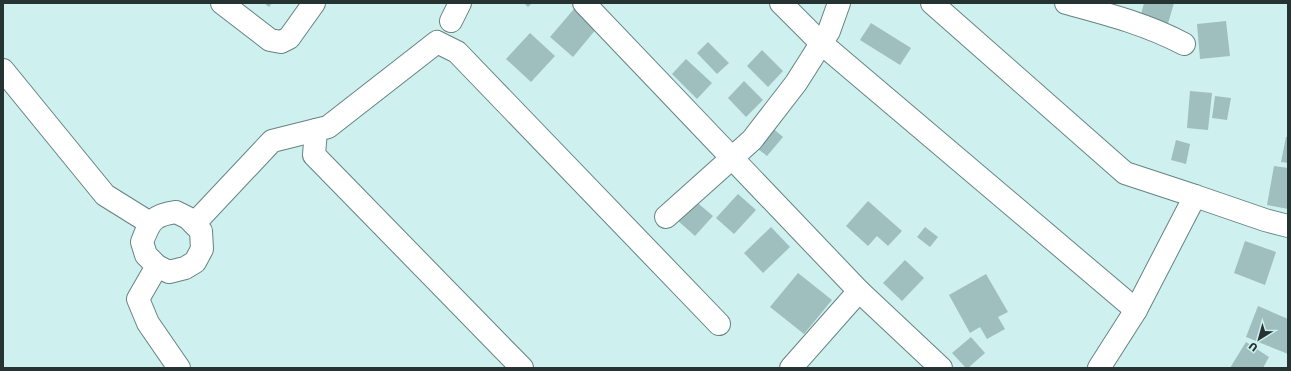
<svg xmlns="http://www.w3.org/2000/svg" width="1291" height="371" font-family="'Work Sans',sans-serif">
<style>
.building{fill:#9ebfbd}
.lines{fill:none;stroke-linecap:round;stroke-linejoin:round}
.minor-casing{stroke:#658482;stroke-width:24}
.minor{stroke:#fff;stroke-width:22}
</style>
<rect width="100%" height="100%" fill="#cef0ef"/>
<g class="building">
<polygon points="264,3 272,3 269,7"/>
<polygon points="524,3 532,3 528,7"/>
<polygon points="1144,3 1174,3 1167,27 1140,18"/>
<polygon points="574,9 597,28 573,57 550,37"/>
<polygon points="1226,21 1230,56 1200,59 1197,24"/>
<polygon points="871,23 911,48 900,65 860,40"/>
<polygon points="530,33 555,56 531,82 506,59"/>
<polygon points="708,42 729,63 717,74 697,53"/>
<polygon points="762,50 783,71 768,87 747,66"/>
<polygon points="686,59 712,83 697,99 672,74"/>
<polygon points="744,81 763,100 746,117 728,98"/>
<polygon points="1190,91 1212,93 1208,130 1187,128"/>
<polygon points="1215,96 1231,98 1227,120 1212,118"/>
<polygon points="769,125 783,137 767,156 753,145"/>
<polygon points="1286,137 1288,137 1288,163 1281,162"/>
<polygon points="1176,140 1190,144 1186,164 1171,160"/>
<polygon points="1274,166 1288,168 1288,209 1267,205"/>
<polygon points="738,194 756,210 734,234 716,218"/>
<polygon points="693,199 713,216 695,236 676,219"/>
<polygon points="868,201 902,231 888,246 877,236 868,246 846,226"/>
<polygon points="771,227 790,247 763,273 744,253"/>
<polygon points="925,227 938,237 930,247 917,237"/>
<polygon points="1245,241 1276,252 1265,285 1234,273"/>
<polygon points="905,260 924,278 902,301 883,283"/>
<polygon points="798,273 832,300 804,334 770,307"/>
<polygon points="986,274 1008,312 998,317 1005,329 987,339 980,327 970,333 949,295"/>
<polygon points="1258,306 1288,319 1288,354 1246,337"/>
<polygon points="971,337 985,353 968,368 966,368 952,353"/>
<polygon points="1246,342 1269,357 1263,368 1230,368"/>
</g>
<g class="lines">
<defs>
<g id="minor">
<polyline points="222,3 270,40 281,42 289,38 314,3"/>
<polyline points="584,3 859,291 941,368"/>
<polyline points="781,3 821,43 1136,310"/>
<polyline points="932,3 1125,173 1195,196"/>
<path d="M 1066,3 C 1107,14 1146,24 1184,44"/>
<polyline points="451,21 460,3"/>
<polyline points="3,70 105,195 150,223"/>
<polyline points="316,130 314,155 522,368"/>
<path d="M 176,212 L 188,218 L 201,231 L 202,249 L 195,262 L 185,268 L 169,272 L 157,266 L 146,255 L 142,242 C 150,221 153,215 176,212 Z"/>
<polyline points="666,217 752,140 796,83 829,31 839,3"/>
<polyline points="194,224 272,141 328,127 437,42 457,52 719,324"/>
<polyline points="157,266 138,299 148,323 179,368"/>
<polyline points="791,368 859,291"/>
<polyline points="1099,368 1136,310 1195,196 1265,220 1288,226"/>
</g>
</defs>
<use href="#minor" class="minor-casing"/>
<use href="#minor" class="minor"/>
</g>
<rect width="1291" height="371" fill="none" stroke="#263333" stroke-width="8"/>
<g transform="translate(1259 339) rotate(217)" stroke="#cef0ef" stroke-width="3" paint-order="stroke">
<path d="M0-3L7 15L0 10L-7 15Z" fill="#263333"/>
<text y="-6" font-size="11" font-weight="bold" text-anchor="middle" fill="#263333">U</text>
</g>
</svg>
